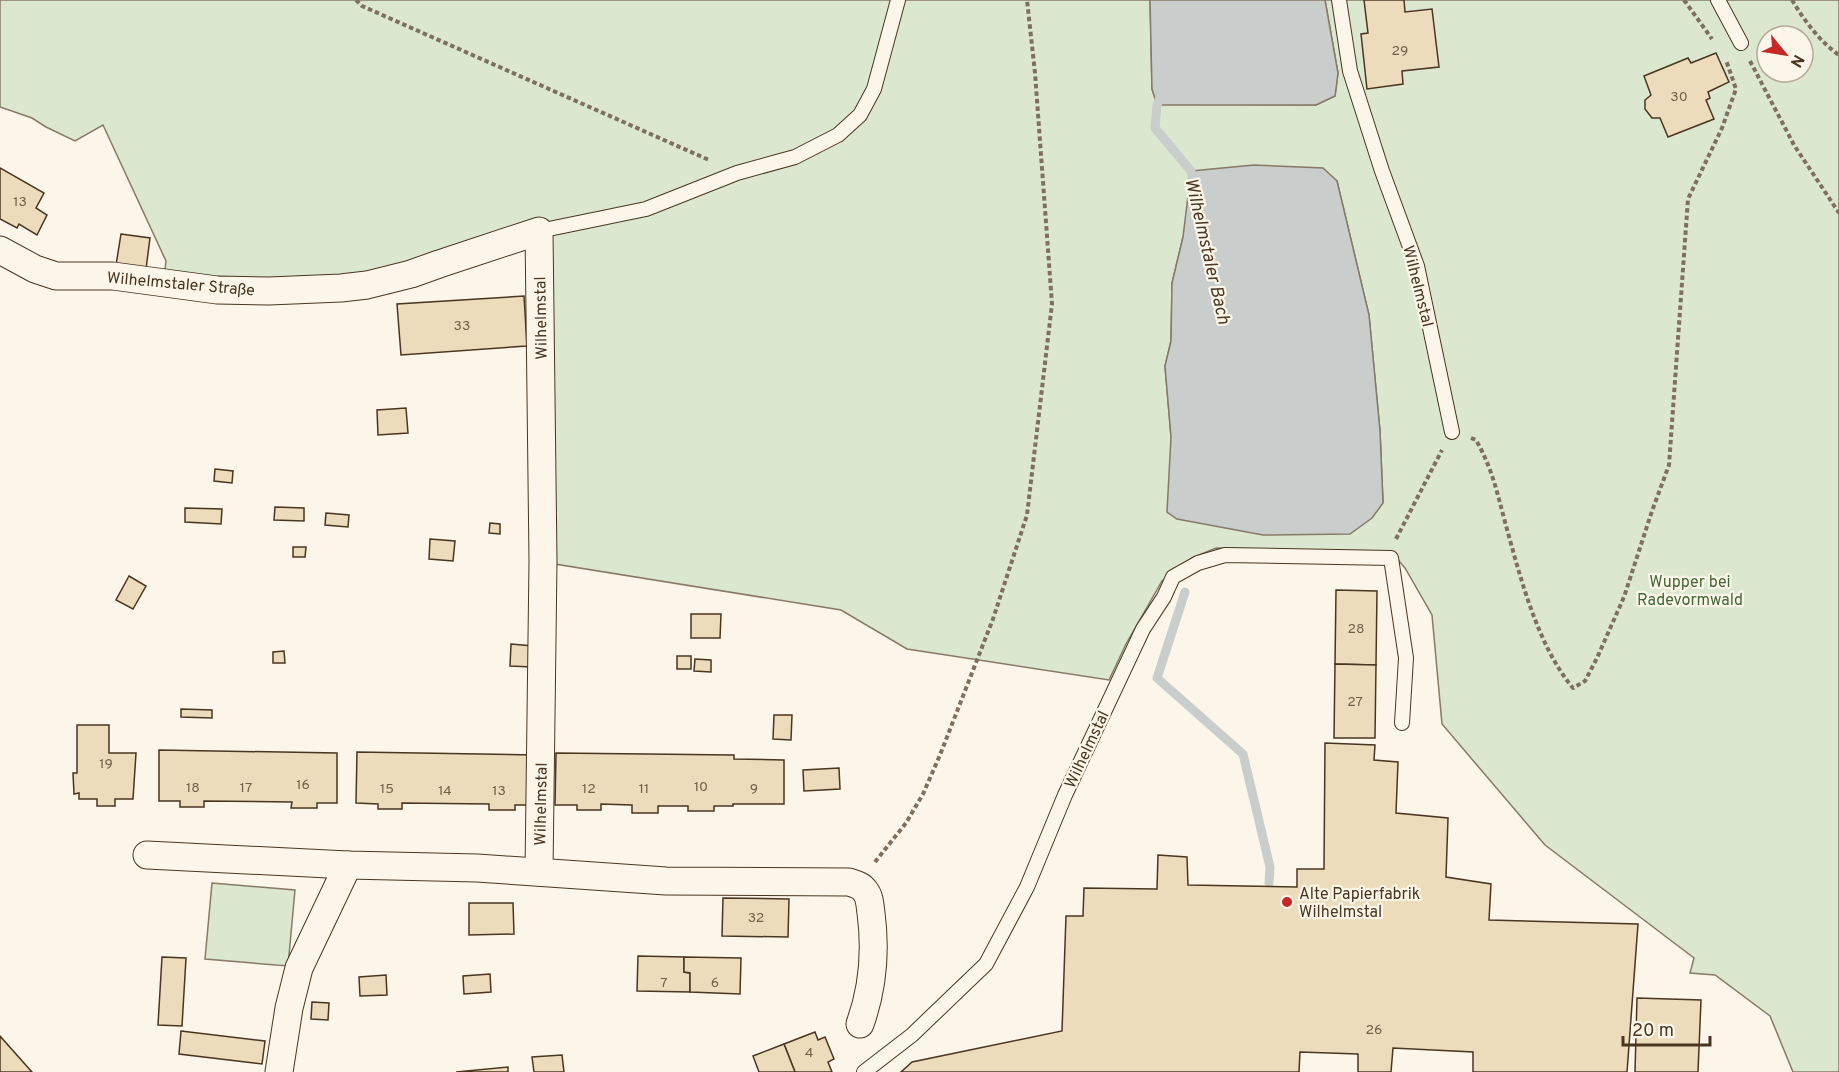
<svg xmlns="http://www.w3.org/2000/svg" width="1839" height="1072" font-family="Overpass,sans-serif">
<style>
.green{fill:#dce7d0;stroke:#887966;stroke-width:1.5;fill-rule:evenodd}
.water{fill:#c9cecd;stroke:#887966;stroke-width:1.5}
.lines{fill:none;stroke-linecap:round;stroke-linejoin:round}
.stream{stroke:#c9cecd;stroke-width:9}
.building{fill:#ecdcbc;stroke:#4a3520;stroke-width:1.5}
.lane-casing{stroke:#4a3520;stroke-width:16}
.street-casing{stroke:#4a3520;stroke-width:29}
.path{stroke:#7f6f5c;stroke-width:4;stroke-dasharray:4.5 3;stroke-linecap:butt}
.lane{stroke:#fbf6e9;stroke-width:14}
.street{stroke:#fbf6e9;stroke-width:27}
.poi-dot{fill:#c62828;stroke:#fbf6e9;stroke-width:2}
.labels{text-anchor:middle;stroke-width:4.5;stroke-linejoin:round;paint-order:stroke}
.number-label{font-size:14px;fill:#725f47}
.street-label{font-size:16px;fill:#4a3520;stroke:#fbf6e9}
.park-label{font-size:16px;fill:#436837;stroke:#fbf6e9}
.poi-label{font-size:16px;fill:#4a3520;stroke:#fbf6e9;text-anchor:start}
.water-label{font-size:18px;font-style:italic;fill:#4a3520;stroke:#fbf6e9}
</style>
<rect width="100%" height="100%" fill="#fbf6e9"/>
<g class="green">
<path d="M 0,0 L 1150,0 L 1152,89 L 1157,104 L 1316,105 L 1335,96 L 1338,73 L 1325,0 L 1839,0 L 1839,1072 L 1793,1072 L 1770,1016 L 1715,975 L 1690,973 L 1694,958 L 1545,845 L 1442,724 L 1432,615 L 1405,568 L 1393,554 L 1216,548 L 1192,558 L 1162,581 L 1126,644 L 1109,680 L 907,649 L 841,610 L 555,564 L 549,242 L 371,279 L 164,278 L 166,261 L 103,125 L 75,141 L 46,127 L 32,118 L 0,107 ZM 1767,36 L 1803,36 L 1803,72 L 1767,72 ZM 1337,181 L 1369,315 L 1380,431 L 1383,502 L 1171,437 L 1165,366 L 1171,341 L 1172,283 L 1183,237 Z"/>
<polygon points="212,883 295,890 288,966 205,959"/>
</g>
<g class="water">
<polygon points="1150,0 1325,0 1338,73 1335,96 1316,105 1157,105 1152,89"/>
<polygon points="1254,165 1323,168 1337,181 1369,315 1380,431 1383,503 1372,518 1350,534 1263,535 1177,519 1167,512 1171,437 1165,366 1171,341 1172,283 1183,237 1191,171"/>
</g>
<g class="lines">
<g class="stream">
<polyline points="1162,93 1157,105 1155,128 1191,171 1193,182"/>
<polyline points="1185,592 1157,678 1243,754 1270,867 1269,883"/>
</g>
</g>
<g class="building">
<polygon points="1364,0 1404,0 1405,12 1432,9 1439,67 1402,71 1403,84 1367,89 1361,34 1368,33"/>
<polygon points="1716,53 1729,82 1708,92 1710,98 1706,100 1714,119 1668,137 1660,118 1652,118 1645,109 1645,100 1651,95 1644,76 1688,58 1691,63"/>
<polygon points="0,168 44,193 36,208 47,215 37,235 19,224 17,228 0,219"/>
<polygon points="121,234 150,238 146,269 116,265"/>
<polygon points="524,296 527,346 401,355 397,304"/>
<polygon points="406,408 408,433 378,435 377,410"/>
<polygon points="215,469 233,471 232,483 214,481"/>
<polygon points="275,507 304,508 304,521 274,520"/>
<polygon points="185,508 222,509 221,524 185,522"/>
<polygon points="326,513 349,515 348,527 325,525"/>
<polygon points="490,523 500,524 500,534 489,533"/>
<polygon points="430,539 455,541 453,561 429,559"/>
<polygon points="293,547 306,547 305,557 293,557"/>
<polygon points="129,576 146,586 133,609 116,600"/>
<polygon points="1336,590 1377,591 1376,665 1335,664"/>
<polygon points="691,614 721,614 720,638 691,638"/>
<polygon points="511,644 533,646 532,667 510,666"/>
<polygon points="284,651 285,663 273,663 273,652"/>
<rect x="677" y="656" width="14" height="13"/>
<polygon points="695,659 711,660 711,672 694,671"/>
<polygon points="1335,664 1376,665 1375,738 1334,738"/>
<polygon points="181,709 212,710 212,718 181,717"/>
<polygon points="774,715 792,715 791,740 773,739"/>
<polygon points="77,725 109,725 109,753 136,753 133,799 115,799 115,806 97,806 97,799 79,799 79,793 74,794 73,773 77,773"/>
<polygon points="1325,743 1375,745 1374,760 1398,762 1396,813 1448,818 1446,877 1491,884 1489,920 1638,924 1627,1072 1473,1072 1473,1052 1393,1048 1391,1072 1358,1072 1358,1054 1300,1052 1299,1072 901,1072 912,1062 1062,1031 1066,916 1083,916 1084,888 1157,889 1158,855 1187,857 1188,885 1297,887 1297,869 1324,869"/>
<polygon points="159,750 337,753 337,803 317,803 317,808 291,808 292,802 204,801 204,807 180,807 180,801 159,801"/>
<polygon points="357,752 535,755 534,805 515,805 515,810 489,810 489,804 402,803 402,809 378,809 378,804 356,803"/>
<polygon points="556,753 734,755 734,759 784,760 784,804 733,804 733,806 714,806 714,811 688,811 688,806 658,806 658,813 632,813 632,805 601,804 601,810 577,810 577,805 555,805"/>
<polygon points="839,768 840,789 804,791 803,770"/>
<polygon points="723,898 789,899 788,937 722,936"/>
<polygon points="469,903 513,903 514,934 469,935"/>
<polygon points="638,956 684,957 684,972 690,973 690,992 637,991"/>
<polygon points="162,957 186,958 182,1026 158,1025"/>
<polygon points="684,957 741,958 740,994 690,992 690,973 684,972"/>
<polygon points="490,974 491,992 464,994 463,976"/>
<polygon points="386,975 387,995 360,996 359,977"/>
<polygon points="1637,998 1701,1000 1698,1072 1635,1072"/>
<polygon points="312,1002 329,1003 328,1020 311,1019"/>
<polygon points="181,1031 265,1041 262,1064 179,1054"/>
<polygon points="815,1032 818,1040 825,1037 834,1059 828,1062 832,1072 795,1072 784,1044"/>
<polygon points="0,1036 32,1072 0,1072"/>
<polygon points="784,1044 795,1072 759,1072 753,1056"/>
<polygon points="562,1055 564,1072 534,1072 532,1057"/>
<polygon points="508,1067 508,1072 456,1072"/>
</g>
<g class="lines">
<defs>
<g id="lane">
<polyline points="1339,0 1350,71 1382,171 1417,266 1452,432"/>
<polyline points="1718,0 1741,43"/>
<polyline points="539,231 646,209 737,173 795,157 838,135 860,115 874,89 898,0"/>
<polyline points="864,1072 912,1035 986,964 1027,887 1065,795 1143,629 1164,597 1173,577 1198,563 1225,555 1391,558 1406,658 1402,723"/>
</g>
<g id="street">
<polyline points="0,250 35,269 56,276 113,276 217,290 269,291 341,288 367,285 411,274 439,264 539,231 543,561 539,872"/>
<path d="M 147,855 L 348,865 L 477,868 L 666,881 L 849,882 C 855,884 861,885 865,891 C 870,897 870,906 871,913 C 876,951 873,988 860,1024"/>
<polyline points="279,1072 289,1008 299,968 348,865"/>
</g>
</defs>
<use href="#lane" class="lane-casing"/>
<use href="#street" class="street-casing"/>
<g class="path">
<polyline points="356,0 362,6 709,160"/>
<polyline points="1684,0 1712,39"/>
<path d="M 1792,0 C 1804,20 1820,42 1839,55"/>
<polyline points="1750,61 1794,145 1839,213"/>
<path d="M 1471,438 L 1476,440 C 1492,468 1497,492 1505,522 C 1520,576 1537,645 1573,688 L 1585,681 L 1597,658 L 1624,597 L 1652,511 L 1669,465 L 1688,199 L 1722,128 L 1736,89 L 1726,60"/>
<polyline points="1396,539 1442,450"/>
<polyline points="875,862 906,823 923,794 940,755 993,619 1027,515 1052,304 1035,73 1027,0"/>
</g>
<use href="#lane" class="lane"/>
<use href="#street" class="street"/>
</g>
<circle class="poi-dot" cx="1287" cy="902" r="6"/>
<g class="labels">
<g class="number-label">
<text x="1400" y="55">29</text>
<text x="1679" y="101">30</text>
<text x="20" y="206">13</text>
<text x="462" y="330">33</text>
<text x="1356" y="633">28</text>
<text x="1355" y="706">27</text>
<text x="106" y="768">19</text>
<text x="303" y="789">16</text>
<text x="701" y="791">10</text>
<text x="193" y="792">18</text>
<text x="246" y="792">17</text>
<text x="387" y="793">15</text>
<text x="589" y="793">12</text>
<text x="644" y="793">11</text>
<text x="754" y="793">9</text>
<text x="445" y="795">14</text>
<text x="499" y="795">13</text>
<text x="756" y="922">32</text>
<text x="664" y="987">7</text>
<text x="715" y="987">6</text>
<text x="1374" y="1034">26</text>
<text x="809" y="1057">4</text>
</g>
<g class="street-label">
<text transform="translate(181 283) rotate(5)" y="6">Wilhelmstaler Straße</text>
<text transform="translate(1419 286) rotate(76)" y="6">Wilhelmstal</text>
<text transform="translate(540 318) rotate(-91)" y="6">Wilhelmstal</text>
<text transform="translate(1086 749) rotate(-65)" y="6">Wilhelmstal</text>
<text transform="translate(540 804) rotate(-89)" y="6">Wilhelmstal</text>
</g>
<g class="park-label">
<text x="1690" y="587">Wupper bei<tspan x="1690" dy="18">Radevormwald</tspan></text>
</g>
<g class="poi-label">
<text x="1299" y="899">Alte Papierfabrik<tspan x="1299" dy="18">Wilhelmstal</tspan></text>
</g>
<g class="water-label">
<text transform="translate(1208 251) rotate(77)" y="6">Wilhelmstaler Bach</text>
</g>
</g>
<g transform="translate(1785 54) rotate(120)"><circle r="28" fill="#fbf6e9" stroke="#b4a999" stroke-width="1.5"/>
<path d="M0-4.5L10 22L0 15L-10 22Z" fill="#c62828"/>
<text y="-9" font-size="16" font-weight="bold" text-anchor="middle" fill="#4a3520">N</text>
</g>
<path d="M1623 1036v9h87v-9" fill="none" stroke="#4a3520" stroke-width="3"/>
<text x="1632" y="1036" font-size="18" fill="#4a3520" stroke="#fbf6e9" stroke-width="4.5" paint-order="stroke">20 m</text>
</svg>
